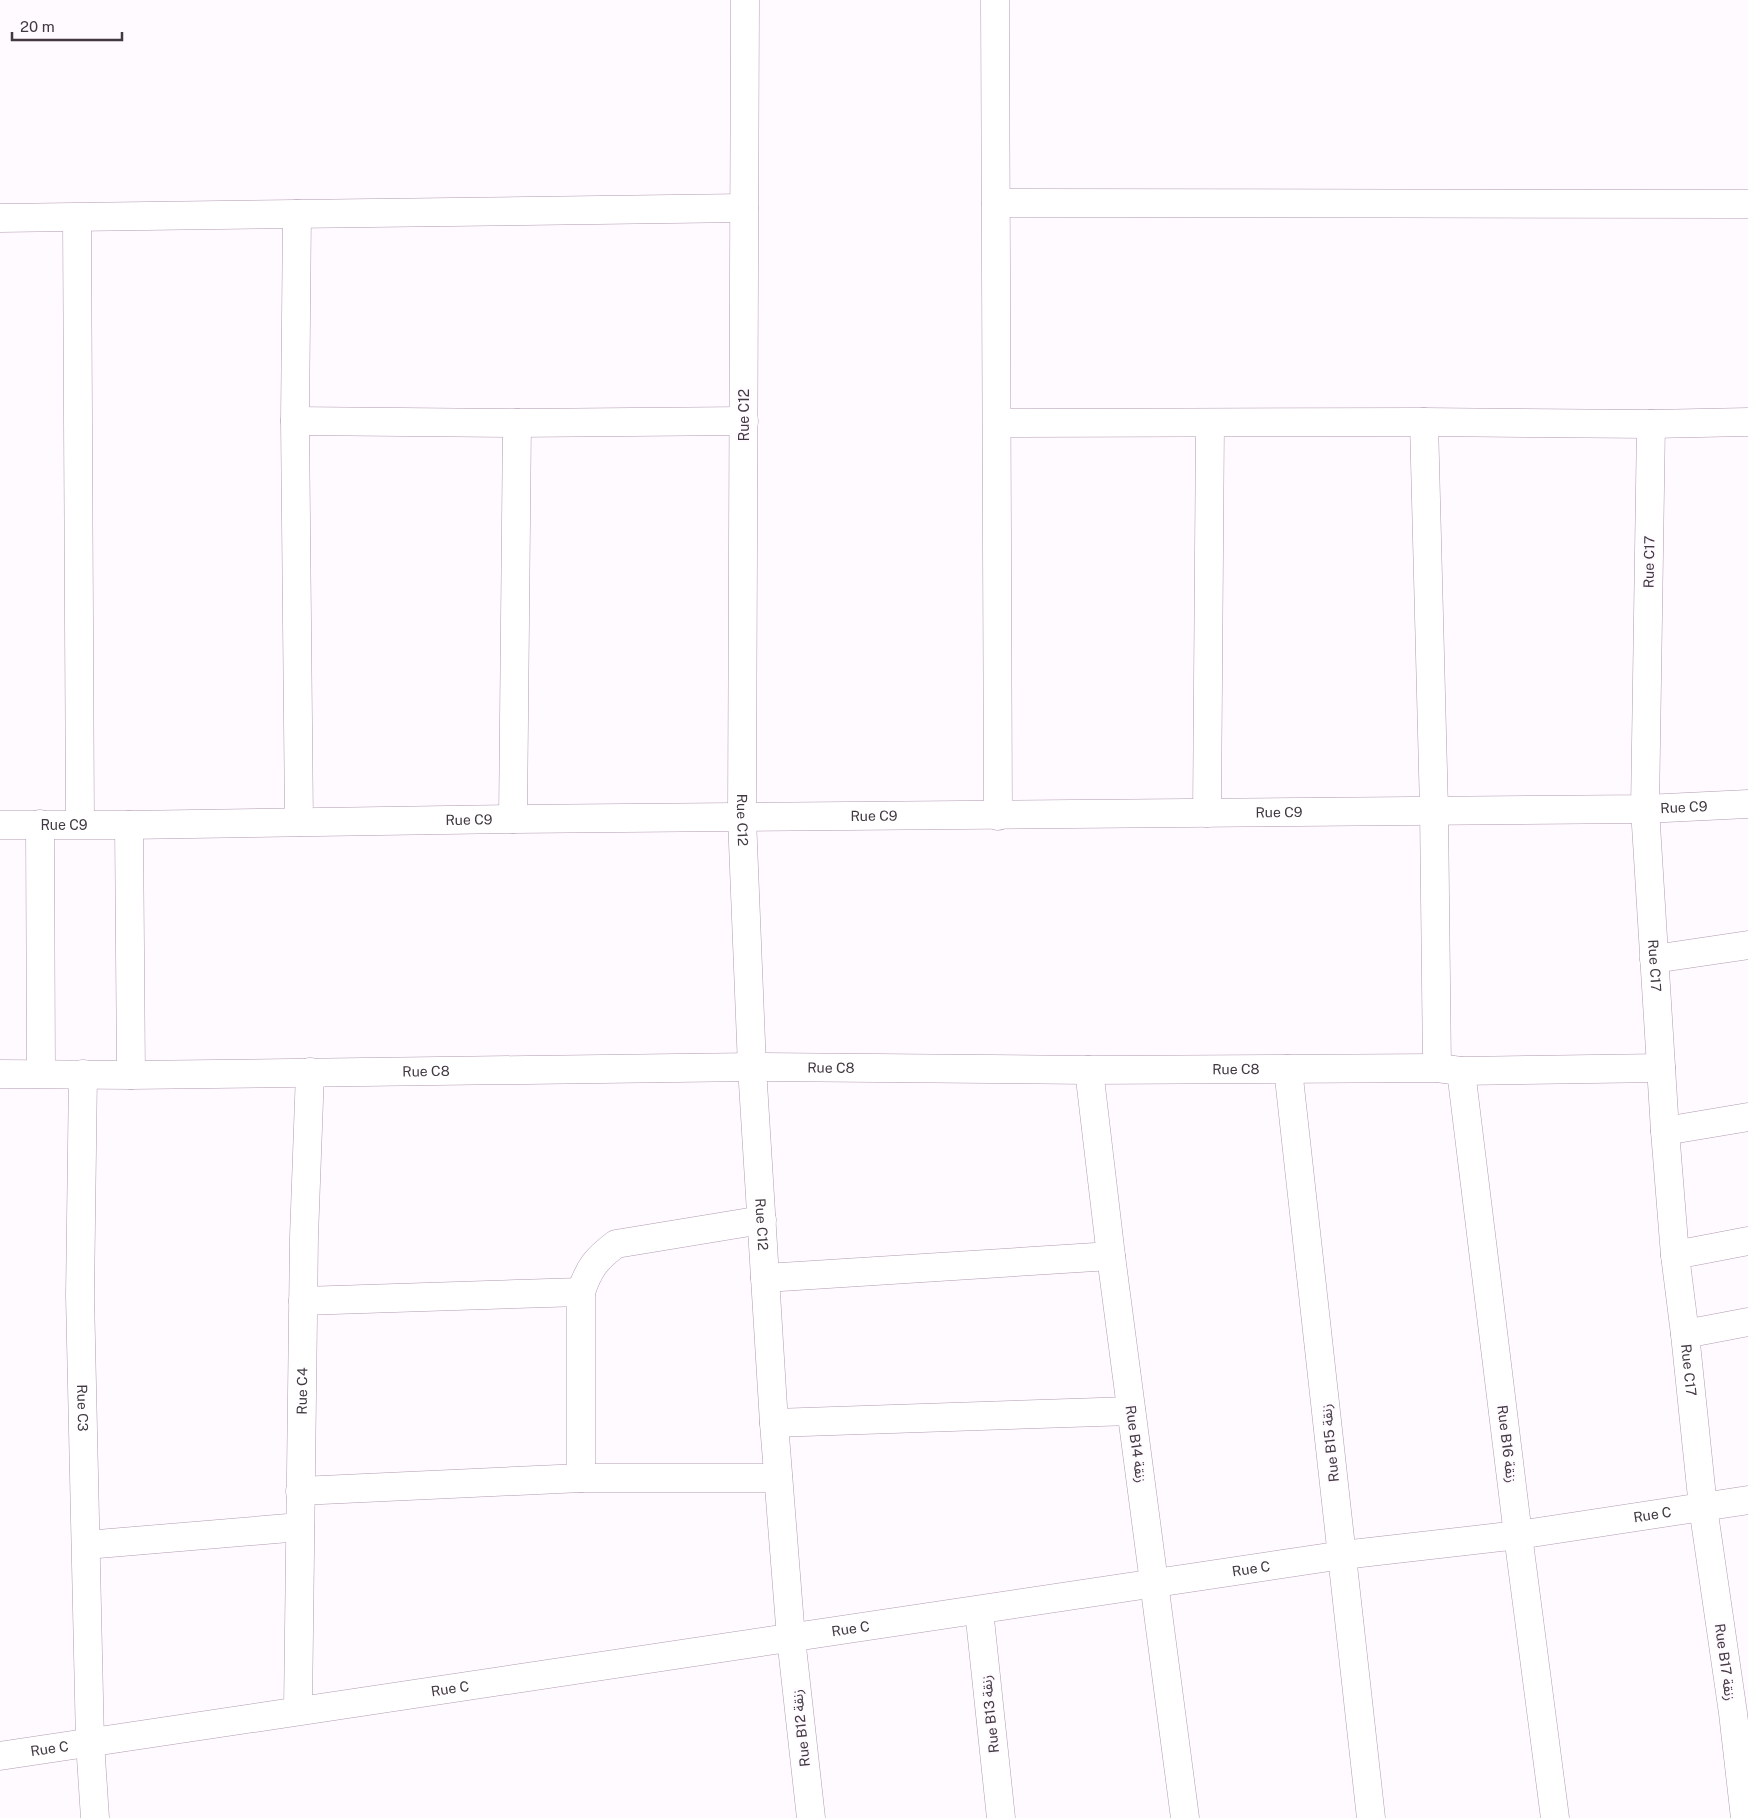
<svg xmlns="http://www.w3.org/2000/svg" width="1748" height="1818" font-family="'Public Sans','Noto Sans Arabic',sans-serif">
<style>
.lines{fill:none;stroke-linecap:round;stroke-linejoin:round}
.street-casing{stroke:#b19bb1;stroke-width:29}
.street{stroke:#fff;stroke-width:28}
.labels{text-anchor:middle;stroke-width:4;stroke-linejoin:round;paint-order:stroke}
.street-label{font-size:14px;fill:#413841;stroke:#fffaff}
</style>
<rect width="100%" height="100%" fill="#fffaff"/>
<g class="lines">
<defs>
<g id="street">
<path id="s1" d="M 745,0 L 742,818 L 752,1067 L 774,1423 L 791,1638 L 811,1818"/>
<polyline points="995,0 998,816"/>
<polyline points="996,203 1748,204"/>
<polyline points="297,214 295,421 299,822"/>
<polyline points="0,218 744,208"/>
<polyline points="77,218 80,824"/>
<polyline points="295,421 517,423 744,421"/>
<polyline points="1424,422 1434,810 1437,1068"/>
<polyline points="997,423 1424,422 1651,424 1748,422"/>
<path id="s2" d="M 1651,424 L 1645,809 L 1665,1131 L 1675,1255 L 1685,1334 L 1703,1507 L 1733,1713 L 1745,1818"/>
<polyline points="1207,813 1210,424"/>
<polyline points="513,819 517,423"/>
<polyline points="40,824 41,1073"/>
<path id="s3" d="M 0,825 L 129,825 L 513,819 L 1645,809 L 1748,804"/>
<polyline points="129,825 131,1075"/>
<polyline points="1654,959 1748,945"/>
<polyline points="1288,1069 1371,1818"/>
<polyline points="1089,1070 1111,1256 1185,1818"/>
<polyline points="1461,1071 1518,1535 1555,1818"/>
<path id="s4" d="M 0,1074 L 131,1075 L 752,1067 L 1089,1070 L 1437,1068 L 1461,1071 L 1661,1068"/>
<path id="s5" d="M 83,1074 L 80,1296 L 90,1742 L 95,1818"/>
<polyline points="1665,1131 1748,1117"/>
<polyline points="1675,1255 1748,1241"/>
<polyline points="765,1278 1111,1256"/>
<polyline points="303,1301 581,1292"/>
<polyline points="1685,1334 1748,1322"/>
<polyline points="774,1423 1131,1411"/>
<path d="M 581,1478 L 581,1292 C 589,1268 596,1259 616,1244 L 762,1220"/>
<polyline points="300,1491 581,1478 778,1478"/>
<polyline points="86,1545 300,1527"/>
<polyline points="979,1610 1001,1818"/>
<path id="s6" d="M 298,1710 L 304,1237 L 310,1072"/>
<path id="s7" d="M 0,1756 L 1343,1555 L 1518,1535 L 1748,1500"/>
</g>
</defs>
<use href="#street" class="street-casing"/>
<use href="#street" class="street"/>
</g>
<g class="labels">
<g class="street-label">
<text transform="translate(744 415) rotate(-90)" y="5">Rue C12</text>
<text transform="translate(1649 562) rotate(-89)" y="5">Rue C17</text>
<text dy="5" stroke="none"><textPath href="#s3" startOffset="1684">Rue C9</textPath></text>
<text dy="5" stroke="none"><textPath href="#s3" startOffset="1279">Rue C9</textPath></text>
<text dy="5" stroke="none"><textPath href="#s3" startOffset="874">Rue C9</textPath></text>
<text dy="5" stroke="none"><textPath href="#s3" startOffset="469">Rue C9</textPath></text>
<text dy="5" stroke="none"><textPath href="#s1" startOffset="820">Rue C12</textPath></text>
<text dy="5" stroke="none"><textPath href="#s3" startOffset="64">Rue C9</textPath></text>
<text dy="5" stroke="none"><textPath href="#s2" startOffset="542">Rue C17</textPath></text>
<text dy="5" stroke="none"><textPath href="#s4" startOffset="831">Rue C8</textPath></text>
<text dy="5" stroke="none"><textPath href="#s4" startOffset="1236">Rue C8</textPath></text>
<text dy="5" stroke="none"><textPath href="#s4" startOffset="426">Rue C8</textPath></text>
<text dy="5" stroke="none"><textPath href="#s1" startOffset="1225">Rue C12</textPath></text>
<text dy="5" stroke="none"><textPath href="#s2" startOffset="948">Rue C17</textPath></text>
<text dy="5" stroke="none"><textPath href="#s6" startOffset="319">Rue C4</textPath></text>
<text dy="5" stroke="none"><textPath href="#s5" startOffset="334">Rue C3</textPath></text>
<text transform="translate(1330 1443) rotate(-96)" y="5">Rue B15 زنقة</text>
<text transform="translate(1136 1444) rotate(82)" y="5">Rue B14 زنقة</text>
<text transform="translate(1507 1444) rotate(83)" y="5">Rue B16 زنقة</text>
<text dy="5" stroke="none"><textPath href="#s7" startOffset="1670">Rue C</textPath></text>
<text dy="5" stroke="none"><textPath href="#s7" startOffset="1265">Rue C</textPath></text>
<text dy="5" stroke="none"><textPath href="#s7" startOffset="860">Rue C</textPath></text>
<text transform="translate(1725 1662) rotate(82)" y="5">Rue B17 زنقة</text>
<text dy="5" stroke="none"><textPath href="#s7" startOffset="455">Rue C</textPath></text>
<text transform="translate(990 1714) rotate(-96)" y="5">Rue B13 زنقة</text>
<text transform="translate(801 1728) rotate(-96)" y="5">Rue B12 زنقة</text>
<text dy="5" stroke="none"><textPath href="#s7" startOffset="50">Rue C</textPath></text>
</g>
</g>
<path d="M12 32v8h110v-8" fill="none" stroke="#413841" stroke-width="2.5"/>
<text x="20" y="32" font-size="15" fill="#413841" stroke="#fffaff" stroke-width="4" paint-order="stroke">20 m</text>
</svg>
